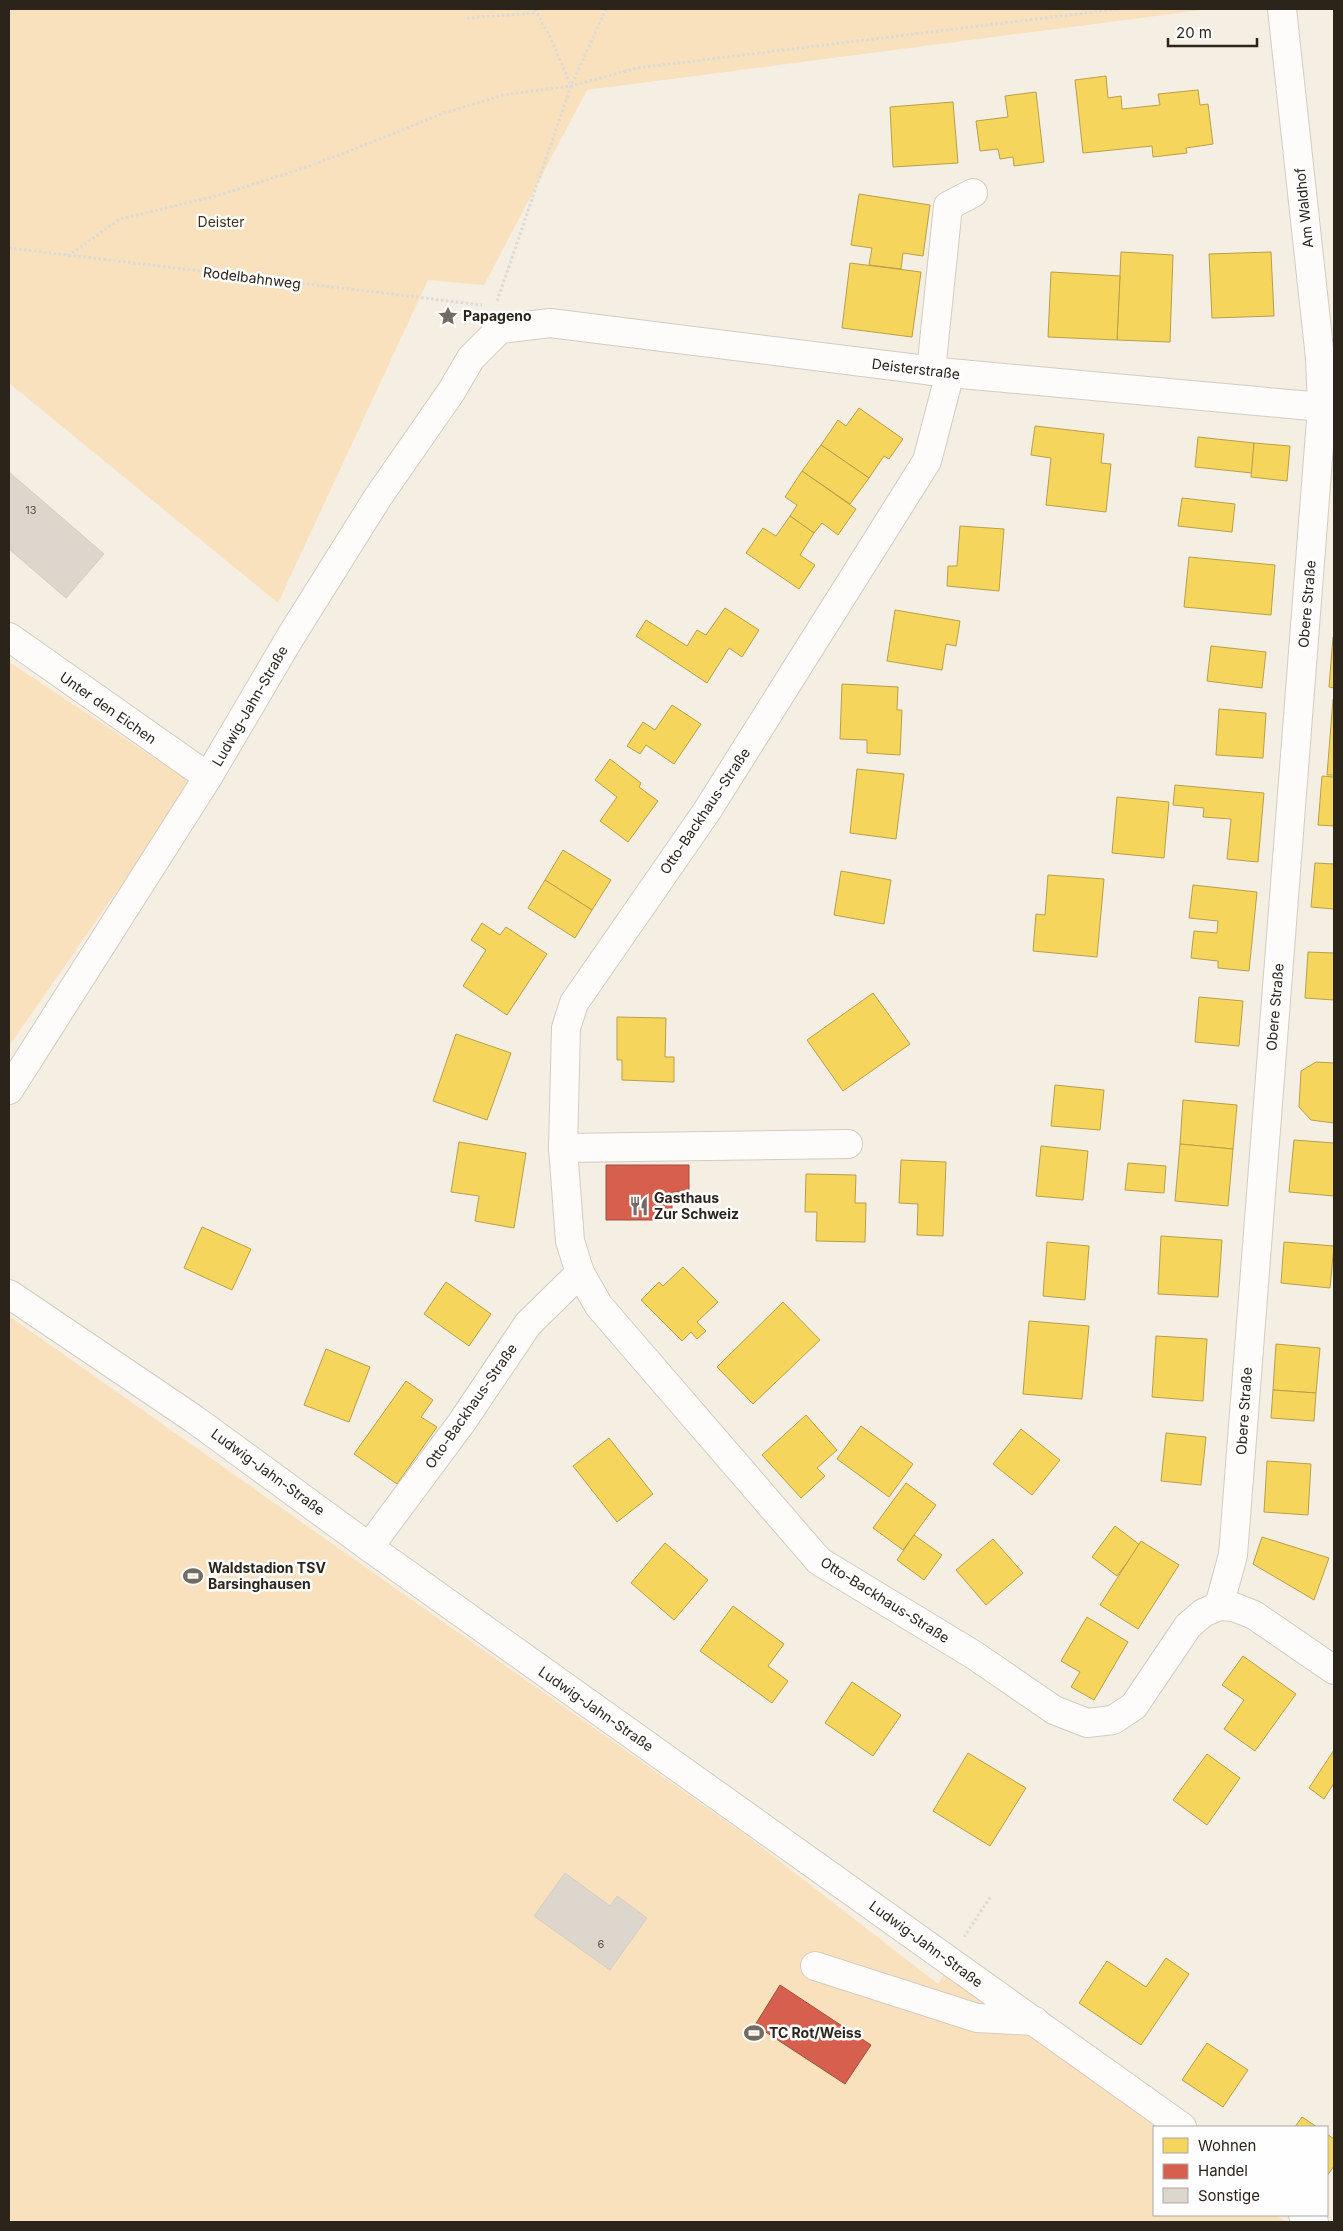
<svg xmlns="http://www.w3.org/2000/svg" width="1343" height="2231" font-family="Inter,sans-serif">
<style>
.green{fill:#f9e1bd}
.homes{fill:#f6d55c;stroke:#b9a048}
.shops{fill:#d6604d;stroke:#a34e3e}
.building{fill:#dcd6cc;stroke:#d3cdc3}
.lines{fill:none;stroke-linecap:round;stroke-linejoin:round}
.minor-casing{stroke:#d2ccc2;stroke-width:30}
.path{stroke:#dcdad7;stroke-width:3;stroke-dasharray:2.5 2.5;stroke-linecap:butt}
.minor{stroke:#fefcfb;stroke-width:28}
.labels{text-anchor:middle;stroke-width:5;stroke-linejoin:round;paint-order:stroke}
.number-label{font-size:11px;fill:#595249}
.street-label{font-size:14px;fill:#2b241b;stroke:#fefefe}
.park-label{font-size:14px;fill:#403015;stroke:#fefefe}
.poi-label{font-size:14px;font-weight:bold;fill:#2b241b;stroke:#fefefe;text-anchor:start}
</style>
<rect width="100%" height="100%" fill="#f5eee2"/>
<g class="green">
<polygon points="9,9 1209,9 587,90 484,285 428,280 278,603 9,383"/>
<polygon points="9,662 192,783 9,1046"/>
<polygon points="9,1316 747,1836 938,1984 945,1973 1156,2127 1154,2127 1154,2215 1276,2215 1286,2222 9,2222"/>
</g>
<g class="homes">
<polygon points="1106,76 1108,98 1121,96 1122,109 1160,105 1158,94 1198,90 1200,105 1208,104 1213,144 1186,148 1187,153 1153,157 1152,146 1083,153 1075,80"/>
<polygon points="1036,92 1044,162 1014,166 1013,157 1000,159 998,149 980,151 976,121 1008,117 1005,96"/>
<polygon points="953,102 958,163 893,167 890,107"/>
<polygon points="859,194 930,205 923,256 903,253 901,269 869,265 872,248 851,245"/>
<polygon points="1121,252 1173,255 1170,342 1117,340"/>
<polygon points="1271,252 1274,316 1212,318 1209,254"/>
<polygon points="850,263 921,272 912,337 842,328"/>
<polygon points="1051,272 1120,276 1117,340 1048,337"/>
<polygon points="859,408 903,439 889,459 884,456 869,478 821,445 838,420 846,426"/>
<polygon points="1035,426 1104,434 1101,463 1111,464 1106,512 1046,505 1051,458 1031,455"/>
<polygon points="1198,437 1254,443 1252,473 1195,467"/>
<polygon points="1254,443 1290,446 1287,481 1251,477"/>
<polygon points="821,445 869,478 850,504 802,471"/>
<polygon points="802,471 856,509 838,535 822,523 814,533 790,516 797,505 785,497"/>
<polygon points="1182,498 1235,504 1232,532 1178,526"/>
<polygon points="790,516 814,533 800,555 815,565 799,589 746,553 763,528 776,536"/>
<polygon points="960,526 1004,529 999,591 947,586 948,566 957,566"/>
<polygon points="1189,557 1275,565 1271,615 1184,607"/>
<polygon points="725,608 759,630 742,657 729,648 707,683 636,636 646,620 687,646 697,630 706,635"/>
<polygon points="895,610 960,621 956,646 946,644 942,670 887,661"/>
<polygon points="1333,637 1334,637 1334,688 1329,687"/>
<polygon points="1211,646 1266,652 1262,688 1207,681"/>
<polygon points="842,684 898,687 897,710 902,710 900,755 867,753 867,740 840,739"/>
<polygon points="1333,699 1334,700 1334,775 1327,775"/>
<polygon points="672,705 701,724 674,764 646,745 640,754 627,746 643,722 655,730"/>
<polygon points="1219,709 1266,713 1263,758 1216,755"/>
<polygon points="610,759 641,783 639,787 658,801 628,842 600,821 617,797 595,780"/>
<polygon points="857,769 904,774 896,839 850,833"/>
<polygon points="1322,776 1334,777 1334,826 1318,825"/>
<polygon points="1175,785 1264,793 1258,862 1227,859 1231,819 1203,817 1204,808 1173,805"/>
<polygon points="1117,797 1169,802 1164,858 1112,853"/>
<polygon points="563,850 611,880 592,910 545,880"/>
<polygon points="1315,863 1334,864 1334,909 1311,907"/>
<polygon points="841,871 891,880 884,924 834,915"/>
<polygon points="1048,875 1104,879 1097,957 1033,951 1036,914 1045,915"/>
<polygon points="545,880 592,910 575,938 528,908"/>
<polygon points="1193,885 1257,892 1249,971 1218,968 1218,961 1191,958 1194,931 1217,933 1218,921 1189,918"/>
<polygon points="482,923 500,935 506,927 547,954 507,1015 463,986 486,950 471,940"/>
<polygon points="1308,952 1334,953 1334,1000 1305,998"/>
<polygon points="873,993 910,1044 843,1091 807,1040"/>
<polygon points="1199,997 1243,1001 1239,1046 1195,1042"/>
<polygon points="617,1017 666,1018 665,1057 674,1057 674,1082 622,1080 622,1060 617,1060"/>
<polygon points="456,1034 511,1053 487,1120 433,1101"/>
<polygon points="1316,1062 1334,1063 1334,1123 1311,1120 1299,1107 1301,1071"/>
<polygon points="1055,1085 1104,1090 1100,1130 1051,1126"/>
<polygon points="1183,1100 1237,1105 1233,1149 1180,1144"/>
<polygon points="1294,1140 1334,1143 1334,1196 1289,1192"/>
<polygon points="459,1142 526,1153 514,1228 475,1221 479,1196 451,1192"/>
<polygon points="1180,1144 1233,1149 1228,1206 1175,1201"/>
<polygon points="1041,1146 1088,1151 1083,1200 1036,1196"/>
<polygon points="901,1160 946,1162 943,1236 917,1235 918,1204 899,1203"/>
<polygon points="1128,1163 1166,1166 1164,1193 1125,1190"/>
<polygon points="806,1174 856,1175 855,1203 866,1203 865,1242 816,1241 817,1212 805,1212"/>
<polygon points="202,1227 251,1249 232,1290 184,1268"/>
<polygon points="1161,1236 1222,1240 1218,1297 1158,1294"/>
<polygon points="1047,1242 1089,1246 1085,1300 1043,1296"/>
<polygon points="1284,1242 1334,1246 1330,1288 1281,1283"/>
<polygon points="683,1267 718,1302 697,1322 706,1331 697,1339 691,1332 682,1341 641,1300 659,1282 663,1286"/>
<polygon points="446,1282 491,1314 469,1346 424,1314"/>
<polygon points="783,1302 820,1340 753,1404 717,1367"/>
<polygon points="1029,1321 1089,1326 1082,1399 1023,1394"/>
<polygon points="1156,1336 1207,1339 1203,1401 1152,1397"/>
<polygon points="1276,1344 1320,1348 1316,1393 1273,1390"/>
<polygon points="326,1349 370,1367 349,1422 304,1405"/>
<polygon points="406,1381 433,1400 421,1417 437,1427 397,1484 354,1454"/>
<polygon points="1273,1390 1316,1393 1314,1421 1271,1418"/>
<polygon points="806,1415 837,1450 817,1468 825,1476 801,1498 762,1455"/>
<polygon points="861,1426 913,1464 889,1497 837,1459"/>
<polygon points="1021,1429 1060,1460 1032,1495 993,1464"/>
<polygon points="1166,1433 1206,1437 1201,1485 1161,1481"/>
<polygon points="609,1438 653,1494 617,1522 573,1466"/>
<polygon points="1267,1461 1311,1464 1308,1515 1264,1512"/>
<polygon points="906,1483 936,1505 903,1550 873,1528"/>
<polygon points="1115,1526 1140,1545 1117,1576 1092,1557"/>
<polygon points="914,1535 942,1555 924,1580 897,1560"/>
<polygon points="1262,1537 1329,1558 1314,1600 1253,1564"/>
<polygon points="993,1539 1023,1573 986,1605 956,1570"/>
<polygon points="1141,1541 1179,1565 1138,1629 1100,1605"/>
<polygon points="665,1543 708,1580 674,1620 631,1583"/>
<polygon points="733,1606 784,1644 768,1666 788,1681 772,1703 700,1651"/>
<polygon points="1087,1617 1128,1642 1094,1700 1071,1687 1080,1672 1061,1661"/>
<polygon points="1243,1656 1296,1694 1255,1751 1224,1729 1244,1700 1222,1685"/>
<polygon points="852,1682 901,1715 873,1756 825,1723"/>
<polygon points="1334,1750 1334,1783 1324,1799 1309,1788"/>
<polygon points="968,1753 1026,1788 990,1846 933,1811"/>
<polygon points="1207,1754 1240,1778 1207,1825 1173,1800"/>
<polygon points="1166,1958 1189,1974 1141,2045 1079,2003 1107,1961 1146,1987"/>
<polygon points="1207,2043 1248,2070 1223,2107 1182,2080"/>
<polygon points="1302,2117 1317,2127 1295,2127"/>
<polygon points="1327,2134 1334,2139 1334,2166 1327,2176"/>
</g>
<g class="shops">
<polygon points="606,1165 689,1165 689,1192 672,1192 672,1220 606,1220"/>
<polygon points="780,1985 871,2045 845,2084 755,2025"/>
</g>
<g class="building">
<polygon points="9,472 104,554 66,598 9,549"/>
<polygon points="565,1873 610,1906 617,1896 647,1918 610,1970 534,1916"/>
</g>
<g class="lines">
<defs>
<g id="minor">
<polyline points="931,371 948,206 973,193"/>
<polyline points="950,373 927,461 707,811 574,1003 566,1028 563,1148 570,1241 580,1273 599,1306 819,1561 974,1655 1054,1710 1087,1723 1113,1720 1134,1706 1188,1626 1203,1613 1219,1606 1234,1607 1254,1615 1334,1670"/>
<polyline points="9,637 208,777"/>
<polyline points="9,1090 208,777 291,636 378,497 451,392 471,358 500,329 550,323 950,373 1322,407 1334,409"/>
<polyline points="563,1148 848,1144"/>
<polyline points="9,1294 194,1419 369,1547 1182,2127"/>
<polyline points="369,1547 462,1422 528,1324 580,1273"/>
<polyline points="1219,1606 1233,1555 1322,407 1320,358 1282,9"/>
<polyline points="815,1966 977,2018 1035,2021"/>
<polyline points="1303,2215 1314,2222"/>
</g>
</defs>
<use href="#minor" class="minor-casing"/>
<g class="path">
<polyline points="535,9 549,35 571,86"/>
<polyline points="467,18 536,13"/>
<polyline points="9,248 482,305"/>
<polyline points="68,256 120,219 216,196 292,172 342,154 444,113 503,95 571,86 637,68 1118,9"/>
<polyline points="497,301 571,86 606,9"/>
<polyline points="964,1937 991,1896"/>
</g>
<use href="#minor" class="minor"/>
</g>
<defs>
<symbol id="sight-bare" viewBox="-9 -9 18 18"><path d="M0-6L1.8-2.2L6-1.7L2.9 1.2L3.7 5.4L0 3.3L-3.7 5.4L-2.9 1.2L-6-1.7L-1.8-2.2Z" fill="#726b61" stroke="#fefefe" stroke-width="2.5" paint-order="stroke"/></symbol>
<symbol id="restaurant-bare" viewBox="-9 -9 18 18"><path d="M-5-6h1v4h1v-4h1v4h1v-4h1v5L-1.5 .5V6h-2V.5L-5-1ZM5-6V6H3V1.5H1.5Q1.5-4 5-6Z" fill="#726b61" stroke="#fefefe" stroke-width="2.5" paint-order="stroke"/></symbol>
<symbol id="stadium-bare" viewBox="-9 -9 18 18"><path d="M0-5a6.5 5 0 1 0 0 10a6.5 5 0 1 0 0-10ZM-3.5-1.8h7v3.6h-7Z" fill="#726b61" stroke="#fefefe" stroke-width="2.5" paint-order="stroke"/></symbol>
</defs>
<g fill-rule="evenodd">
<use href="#sight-bare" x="434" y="302" width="28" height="28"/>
<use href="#restaurant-bare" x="625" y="1192" width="28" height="28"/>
<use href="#stadium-bare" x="179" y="1562" width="28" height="28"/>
<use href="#stadium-bare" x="740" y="2019" width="28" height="28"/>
</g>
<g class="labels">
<g class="number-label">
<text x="31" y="514">13</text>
<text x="601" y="1948">6</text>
</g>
<g class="street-label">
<text transform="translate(1304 208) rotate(-96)" y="5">Am Waldhof</text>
<text transform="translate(252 278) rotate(7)" y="5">Rodelbahnweg</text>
<text transform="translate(916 369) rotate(7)" y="5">Deisterstraße</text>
<text transform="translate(1307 604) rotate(-85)" y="5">Obere Straße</text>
<text transform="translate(250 706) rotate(-60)" y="5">Ludwig-Jahn-Straße</text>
<text transform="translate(108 708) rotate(35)" y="5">Unter den Eichen</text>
<text transform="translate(705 811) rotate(-56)" y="5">Otto-Backhaus-Straße</text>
<text transform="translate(1275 1007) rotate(-85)" y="5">Obere Straße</text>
<text transform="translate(471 1406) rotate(-55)" y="5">Otto-Backhaus-Straße</text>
<text transform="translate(1244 1411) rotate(-86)" y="5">Obere Straße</text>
<text transform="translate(268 1472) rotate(36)" y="5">Ludwig-Jahn-Straße</text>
<text transform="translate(885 1600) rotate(32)" y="5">Otto-Backhaus-Straße</text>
<text transform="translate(596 1709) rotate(35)" y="5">Ludwig-Jahn-Straße</text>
<text transform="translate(926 1944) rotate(36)" y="5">Ludwig-Jahn-Straße</text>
</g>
<g class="park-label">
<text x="221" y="227">Deister</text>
</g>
<g class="poi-label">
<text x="463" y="321">Papageno</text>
<text x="654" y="1203">Gasthaus<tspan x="654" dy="16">Zur Schweiz</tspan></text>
<text x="208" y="1573">Waldstadion TSV<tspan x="208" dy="16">Barsinghausen</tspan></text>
<text x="769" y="2038">TC Rot/Weiss</text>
</g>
</g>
<rect width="1343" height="2231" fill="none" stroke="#2b241b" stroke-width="20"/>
<rect x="1153" y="2126" width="175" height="90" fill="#fefefe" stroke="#aaa7a3"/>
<rect x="1163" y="2138" width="25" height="15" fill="#f6d55c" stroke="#aaa7a3"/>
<text x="1198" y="2151" font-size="15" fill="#2b241b">Wohnen</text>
<rect x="1163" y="2164" width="25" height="15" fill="#d6604d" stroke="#aaa7a3"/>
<text x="1198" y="2176" font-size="15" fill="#2b241b">Handel</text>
<rect x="1163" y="2188" width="25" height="15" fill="#dcd6cc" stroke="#aaa7a3"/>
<text x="1198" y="2201" font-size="15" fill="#2b241b">Sonstige</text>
<path d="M1168 38v8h89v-8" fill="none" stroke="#2b241b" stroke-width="2.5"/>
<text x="1176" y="38" font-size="15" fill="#2b241b" stroke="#fefefe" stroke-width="4" paint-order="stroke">20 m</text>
</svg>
